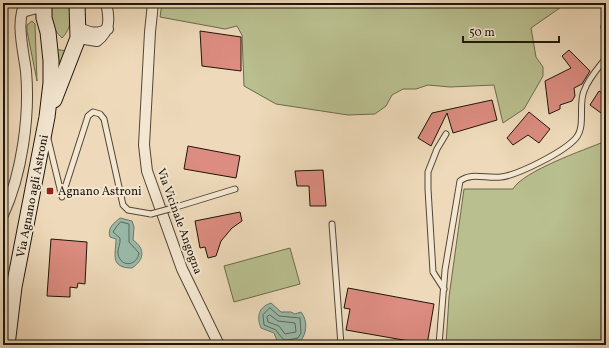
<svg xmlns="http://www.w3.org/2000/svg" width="609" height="348" font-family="Vollkorn,serif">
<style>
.green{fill:#b9bf8f;stroke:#6b6a4c}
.water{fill:#9abbab;stroke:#68796b}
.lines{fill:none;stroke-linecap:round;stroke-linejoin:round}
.shore{stroke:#5c685a;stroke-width:1}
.building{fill:#dc8c80;stroke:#1d150a}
.lane-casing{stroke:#514636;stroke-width:7}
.street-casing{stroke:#514636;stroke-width:12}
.secondary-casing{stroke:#1d150a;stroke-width:17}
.lane{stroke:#f4e7d2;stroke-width:5}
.street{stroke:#f4e7d2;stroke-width:10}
.secondary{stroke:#f4e7d2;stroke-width:15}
.lane-bridge-casing{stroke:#514636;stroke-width:7;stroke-linecap:butt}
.lane-bridge{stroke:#f4e7d2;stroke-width:5}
.poi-dot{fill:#8f2418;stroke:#f4e7d2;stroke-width:1.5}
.labels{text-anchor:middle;stroke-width:4;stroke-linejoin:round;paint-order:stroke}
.poi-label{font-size:12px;fill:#1d150a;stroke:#f4e7d2;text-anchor:start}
.street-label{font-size:12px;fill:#1d150a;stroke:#f4e7d2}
</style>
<rect width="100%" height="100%" fill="#eedaba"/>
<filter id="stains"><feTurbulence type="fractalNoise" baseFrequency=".005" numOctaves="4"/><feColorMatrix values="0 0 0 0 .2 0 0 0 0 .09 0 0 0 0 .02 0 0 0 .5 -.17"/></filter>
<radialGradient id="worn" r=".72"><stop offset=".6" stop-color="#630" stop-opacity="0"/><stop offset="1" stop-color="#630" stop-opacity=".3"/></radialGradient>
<g class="green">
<path d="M 53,3 L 66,3 C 74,14 71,29 62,38 C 53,30 46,14 53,3 Z"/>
<polygon points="162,3 567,3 531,28 536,57 543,67 543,76 524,109 503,123 494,85 450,87 428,85 416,89 403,89 392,95 386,106 375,114 348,115 276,104 244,86 242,35 237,26 225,29 160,17"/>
<polygon points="32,21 35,24 37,81 27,31 27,25"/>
<polygon points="54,49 67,51 56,82"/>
<path d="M 606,141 L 606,345 L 446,345 L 449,297 L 464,189 L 513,189 C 523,171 584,150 606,141 Z"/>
<polygon points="290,248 300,284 234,302 224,266"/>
</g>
<g class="water">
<path d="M 120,218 L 132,221 L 134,227 L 133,240 C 146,249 144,260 132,268 C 109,268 116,253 116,239 L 110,237 C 107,228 114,223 120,218 Z"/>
<path d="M 271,303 L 281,312 L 291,312 L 295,314 L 301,312 C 308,321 307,333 300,342 L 278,343 L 274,333 L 261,328 C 256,316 259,307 271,303 Z"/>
</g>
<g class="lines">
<g class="shore">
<path d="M 121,222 L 129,224 L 129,242 L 139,253 C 137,266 121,268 118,254 C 117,249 121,244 120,238 L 113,232 L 117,226 Z"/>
<path d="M 270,308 L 279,316 L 300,318 L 301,333 L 298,338 C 282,341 285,342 276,330 L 264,325 L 263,315 Z"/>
<polygon points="270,315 278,321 295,323 296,332 285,334 279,326 268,322 267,317"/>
</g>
</g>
<g class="building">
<polygon points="200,31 241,37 241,71 202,66"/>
<polygon points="569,50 590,71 582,84 574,88 575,96 572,101 560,105 560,109 549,114 545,81 571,68 562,56"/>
<polygon points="599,91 606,96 606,106 601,113 590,105"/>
<polygon points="492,100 497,120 453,133 447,113 431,146 418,138 432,113"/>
<polygon points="529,112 550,129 539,143 528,135 513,145 507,138"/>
<polygon points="188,146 240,156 236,178 184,169"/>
<polygon points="323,170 326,206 310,206 309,186 297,186 295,171"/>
<polygon points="240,212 242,221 232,228 221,241 216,256 208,258 205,247 200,248 195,221"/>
<polygon points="51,239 87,242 85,284 78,283 77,288 70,287 70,297 47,296"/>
<polygon points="348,288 434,304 427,345 408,345 409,341 346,330 350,309 344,308"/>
</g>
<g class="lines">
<defs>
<g id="lane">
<polyline points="605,6 606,6"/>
<polyline points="606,20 604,27 606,27"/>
<polyline points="48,139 62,197 88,116 93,112 100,114 104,119 123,205 128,210 151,214"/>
<polyline points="173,208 235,189"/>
<polyline points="332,224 341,345"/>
<polyline points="444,289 433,272 428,189 428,172 437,149 446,134"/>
<path d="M 439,345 L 445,270 L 460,181 C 471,172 487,179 501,177 C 518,175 564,152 576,138 C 586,126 578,105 584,91 C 588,79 598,68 606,58"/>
</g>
<g id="street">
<polyline points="153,3 150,32 144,145 147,171 182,269 219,345"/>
<polyline points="22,12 37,8 43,13"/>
<path d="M 78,27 C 90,33 96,35 108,29"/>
<path d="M 78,38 L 97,41 C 110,31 110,19 106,3"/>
<path d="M 3,215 C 22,174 30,116 26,71 C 24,54 14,16 27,3"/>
</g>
<g id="secondary">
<polyline points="54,100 78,38 77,3"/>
<polyline points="7,345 14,287 47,117 51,83 51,61 48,32 44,18 44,3"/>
</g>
</defs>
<use href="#lane" class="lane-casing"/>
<use href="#street" class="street-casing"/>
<use href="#secondary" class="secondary-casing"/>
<use href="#lane" class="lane"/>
<use href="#street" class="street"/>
<use href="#secondary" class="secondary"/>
<defs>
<polyline id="lane-bridge" points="151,214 173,208"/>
</defs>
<use href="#lane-bridge" class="lane-bridge-casing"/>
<use href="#lane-bridge" class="lane-bridge"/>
</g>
<rect class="poi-dot" x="46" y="187" width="8" height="8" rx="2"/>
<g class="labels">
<g class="poi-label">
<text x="58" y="195">Agnano Astroni</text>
</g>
<g class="street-label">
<text transform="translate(32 196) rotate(-79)" y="4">Via Agnano agli Astroni</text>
<text transform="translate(180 221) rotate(70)" y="4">Via Vicinale Angogna</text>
</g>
</g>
<rect width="609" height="348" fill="none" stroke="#eedaba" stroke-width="16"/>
<rect x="4" y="4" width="601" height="340" fill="none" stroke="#1d150a" stroke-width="2"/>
<rect x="8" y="8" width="593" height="332" fill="none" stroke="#1d150a"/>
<path d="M463 36v6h96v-6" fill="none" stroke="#1d150a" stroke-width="2"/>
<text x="469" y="36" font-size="12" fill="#1d150a" stroke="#f4e7d2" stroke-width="3" paint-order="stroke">50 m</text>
<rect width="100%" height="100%" filter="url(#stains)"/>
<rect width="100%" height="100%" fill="url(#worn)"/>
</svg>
